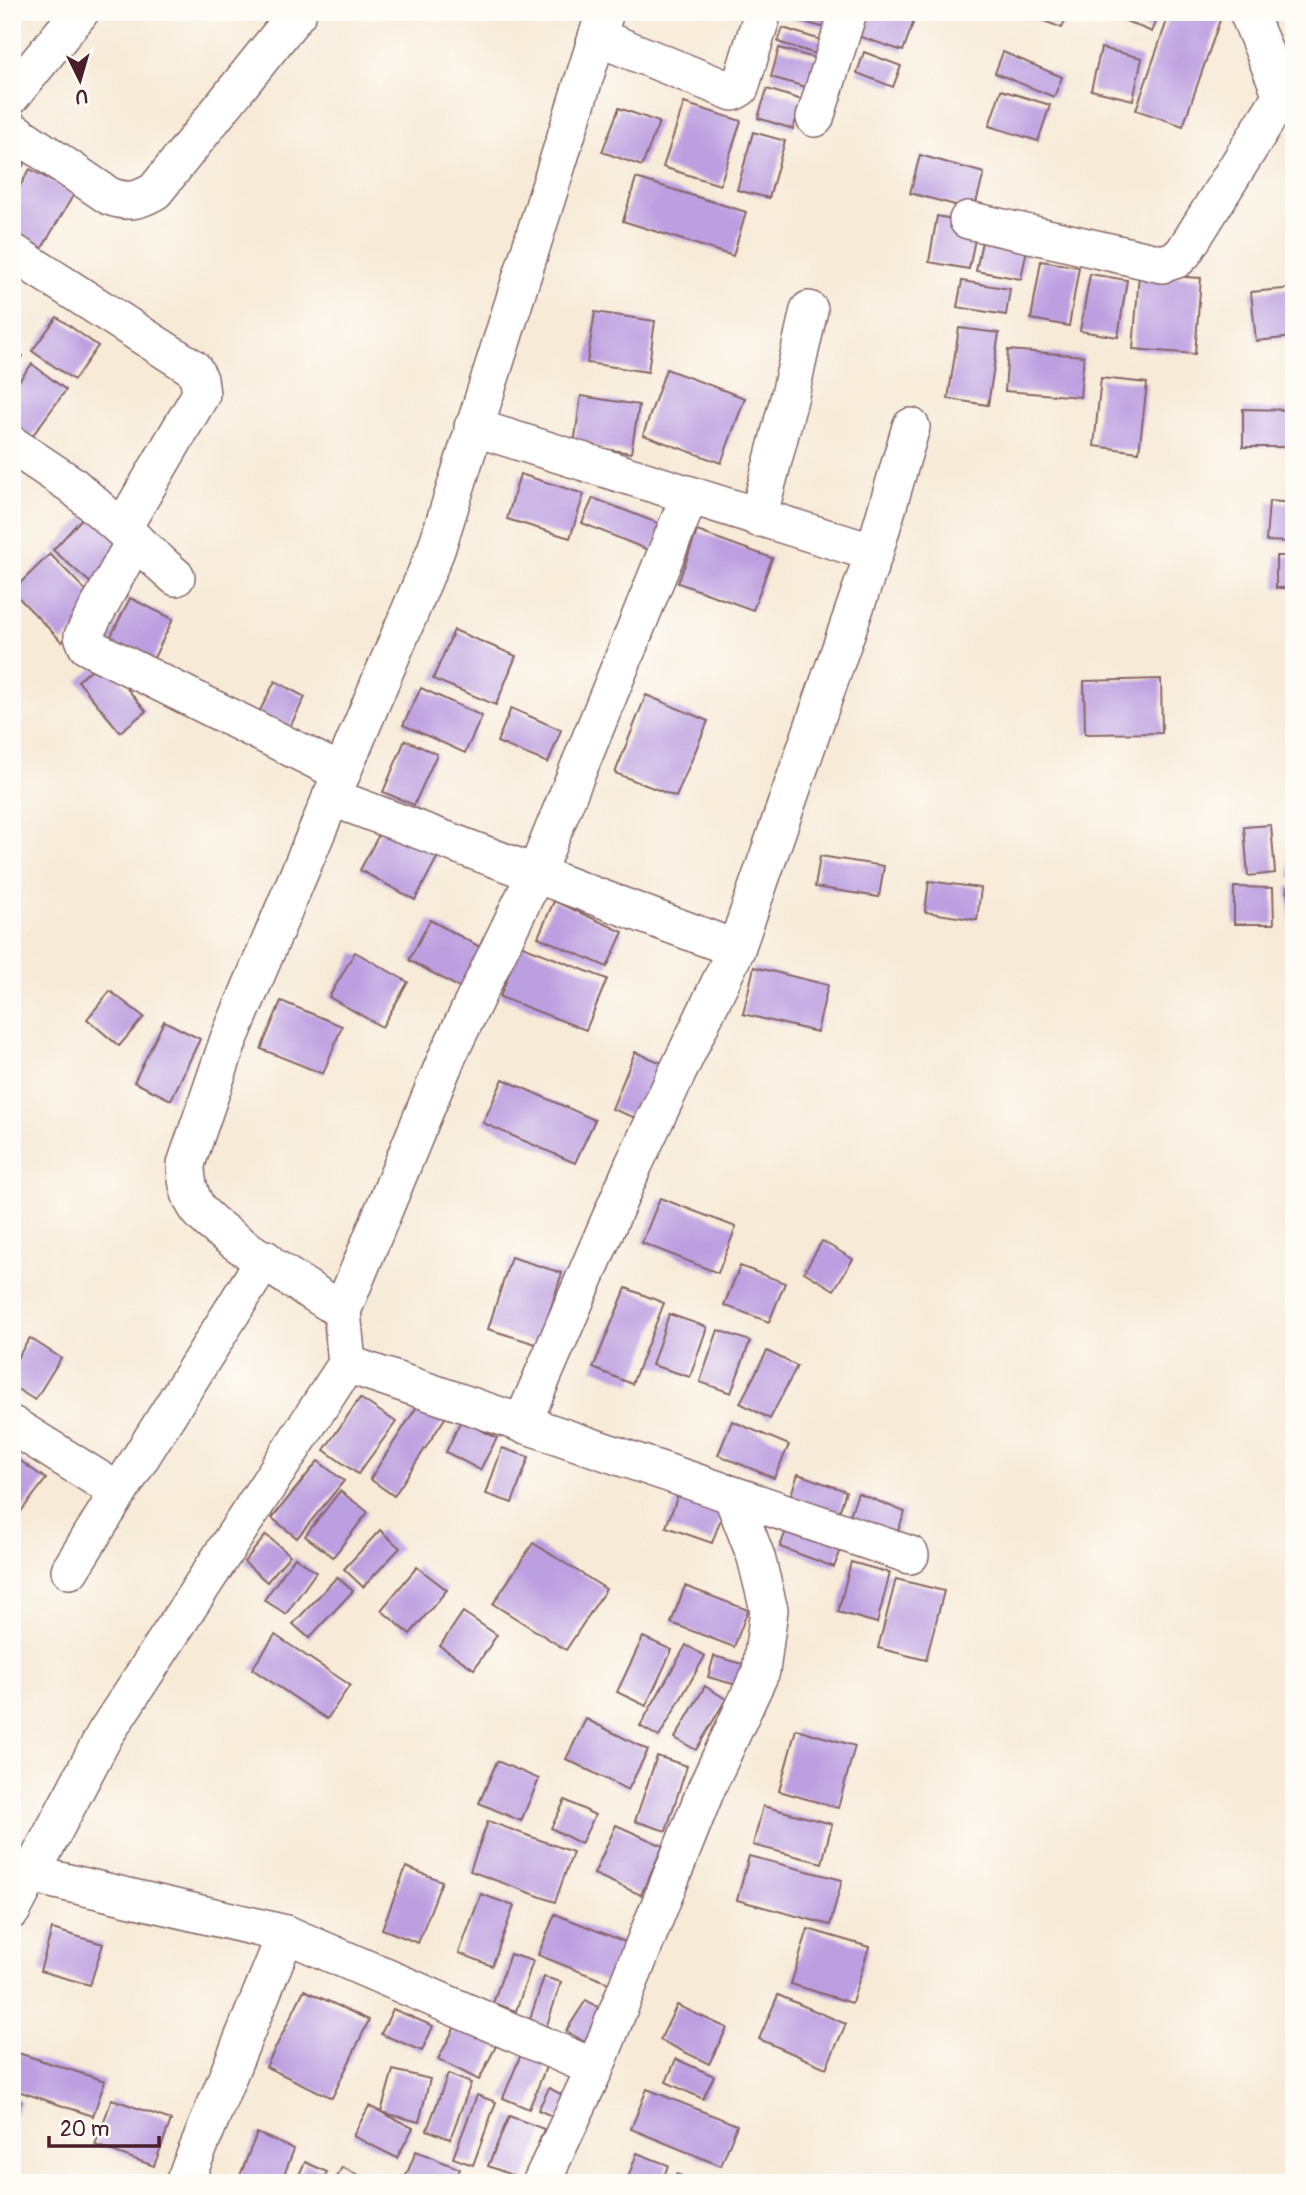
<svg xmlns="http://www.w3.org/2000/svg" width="1306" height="2195" font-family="Pangolin,sans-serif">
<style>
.building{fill:#bc9fe0}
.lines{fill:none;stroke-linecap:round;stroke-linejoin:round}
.street-casing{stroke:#876667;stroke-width:40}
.street{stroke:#fff;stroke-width:37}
</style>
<rect width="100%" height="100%" fill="#fdfcf7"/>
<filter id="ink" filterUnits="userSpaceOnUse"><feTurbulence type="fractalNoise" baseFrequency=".0143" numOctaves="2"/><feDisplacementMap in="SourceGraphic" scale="14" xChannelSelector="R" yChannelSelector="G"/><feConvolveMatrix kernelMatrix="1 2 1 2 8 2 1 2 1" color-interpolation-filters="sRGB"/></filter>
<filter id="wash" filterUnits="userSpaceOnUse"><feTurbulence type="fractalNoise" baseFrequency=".00686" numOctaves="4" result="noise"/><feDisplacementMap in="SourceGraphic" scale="28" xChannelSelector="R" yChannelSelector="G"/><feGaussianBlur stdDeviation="1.57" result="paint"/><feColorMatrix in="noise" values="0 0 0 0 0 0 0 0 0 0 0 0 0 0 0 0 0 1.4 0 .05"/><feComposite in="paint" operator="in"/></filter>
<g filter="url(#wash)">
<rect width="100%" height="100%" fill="#f7ead7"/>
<g id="blocks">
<g class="building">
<polygon points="772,12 829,12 833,30 772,13"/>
<polygon points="867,12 917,12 903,51 858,36"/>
<polygon points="1021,12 1069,12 1062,28"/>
<polygon points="1104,12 1160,12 1152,32"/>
<polygon points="1170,12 1198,12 1220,20 1183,126 1136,110"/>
<polygon points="783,28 824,41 819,55 778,42"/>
<polygon points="779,48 818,59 809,88 771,77"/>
<polygon points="1101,48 1142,58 1133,100 1091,90"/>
<polygon points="864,52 901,66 893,87 857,73"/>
<polygon points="1003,52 1062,77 1054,97 995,73"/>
<polygon points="767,89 802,100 793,129 758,118"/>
<polygon points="1001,90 1050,105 1038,141 989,126"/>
<polygon points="684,103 741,121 720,185 663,167"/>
<polygon points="619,108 659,122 642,166 602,152"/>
<polygon points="753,132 785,141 769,198 737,190"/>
<polygon points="12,146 29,157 12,182"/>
<polygon points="920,155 984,173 974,210 910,193"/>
<polygon points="30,169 74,194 42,248 12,231 12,199"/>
<polygon points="636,178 746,212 733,256 623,221"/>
<polygon points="937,216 978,224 969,269 929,262"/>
<polygon points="983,236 1028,244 1021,279 976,271"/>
<polygon points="1041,261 1079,267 1069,326 1031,319"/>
<polygon points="1090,274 1127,280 1118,337 1080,331"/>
<polygon points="1139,274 1201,278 1195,354 1133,349"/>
<polygon points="962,281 1010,289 1006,315 957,307"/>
<polygon points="1294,288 1294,337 1256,341 1251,292"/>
<polygon points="595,312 655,321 648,372 587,363"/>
<polygon points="57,317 98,346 74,380 32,351"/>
<polygon points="959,328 999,333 988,405 948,399"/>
<polygon points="12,348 23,356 12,370"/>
<polygon points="1008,350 1084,356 1080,397 1005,391"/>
<polygon points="32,364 66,390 30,439 12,426 12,390"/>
<polygon points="666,369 745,398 721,463 643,435"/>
<polygon points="1101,378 1147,383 1139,452 1094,446"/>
<polygon points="581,396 639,405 631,453 574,444"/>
<polygon points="1243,409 1294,410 1294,447 1243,447"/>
<polygon points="520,474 584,494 570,538 507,519"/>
<polygon points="593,498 663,525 653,552 582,523"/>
<polygon points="1269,501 1294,503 1294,542 1266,541"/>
<polygon points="87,513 128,549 94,586 53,550"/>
<polygon points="697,531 772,558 753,610 678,583"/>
<polygon points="50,554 100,605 62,642 12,591"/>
<rect x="1276" y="556" width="18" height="32"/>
<polygon points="130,598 173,619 151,664 108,642"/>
<polygon points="454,630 516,656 496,705 433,679"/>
<polygon points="103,660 146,711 120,732 78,681"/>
<polygon points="1161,679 1162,733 1085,734 1084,681"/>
<polygon points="275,681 305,697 284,739 253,724"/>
<polygon points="421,688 482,716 465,753 403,725"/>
<polygon points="646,695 708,721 676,797 615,773"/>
<polygon points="511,708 561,730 548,763 497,742"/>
<polygon points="405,740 437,754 414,805 383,792"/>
<polygon points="1271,825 1275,873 1248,876 1244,827"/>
<polygon points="383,827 438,856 415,900 360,870"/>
<polygon points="1294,846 1294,878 1290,879 1288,847"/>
<polygon points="820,856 884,866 879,897 815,887"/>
<polygon points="929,881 981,888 977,920 925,912"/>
<polygon points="1294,886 1294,936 1292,937 1287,887"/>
<polygon points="1234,887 1273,888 1274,924 1234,924"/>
<polygon points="554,901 623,932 607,967 538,937"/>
<polygon points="430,920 482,948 460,988 409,960"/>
<polygon points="520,945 607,979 586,1030 500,997"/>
<polygon points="355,952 408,982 382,1027 329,997"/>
<polygon points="754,967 828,985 817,1032 743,1014"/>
<polygon points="110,991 144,1017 119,1046 87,1019"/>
<polygon points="281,1001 342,1026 323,1074 261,1049"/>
<polygon points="164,1021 200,1039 171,1100 134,1082"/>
<polygon points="635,1052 667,1065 644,1121 612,1109"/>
<polygon points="503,1079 595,1120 575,1163 483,1123"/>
<polygon points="12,1193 20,1201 12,1208"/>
<polygon points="660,1198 736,1227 718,1273 642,1243"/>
<polygon points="822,1241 853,1259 834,1290 804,1272"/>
<polygon points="511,1257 562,1273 539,1345 488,1329"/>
<polygon points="740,1266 785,1283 769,1322 724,1305"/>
<polygon points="626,1288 664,1303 632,1384 593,1368"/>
<polygon points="669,1314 707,1327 690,1377 652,1365"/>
<polygon points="718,1330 750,1341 731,1393 700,1382"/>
<polygon points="30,1338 61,1358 35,1400 12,1386 12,1366"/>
<polygon points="767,1351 797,1366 770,1419 740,1403"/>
<polygon points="360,1398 396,1422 358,1474 324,1450"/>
<polygon points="422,1399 447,1415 394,1496 370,1479"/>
<polygon points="461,1420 497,1438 480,1470 446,1452"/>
<polygon points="732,1421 789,1445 774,1478 718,1455"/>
<polygon points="502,1448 529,1457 512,1503 486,1494"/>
<polygon points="12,1455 46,1479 12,1523"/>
<polygon points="318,1461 344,1481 297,1538 272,1518"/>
<polygon points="798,1474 846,1491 836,1522 787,1506"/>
<polygon points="683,1482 728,1499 712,1543 666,1527"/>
<polygon points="340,1491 368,1512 333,1557 305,1536"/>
<polygon points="858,1493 905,1512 894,1541 847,1523"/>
<polygon points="790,1520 845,1540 834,1567 780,1547"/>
<polygon points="380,1530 400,1548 363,1587 344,1569"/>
<polygon points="266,1535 290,1555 267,1582 244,1562"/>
<polygon points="533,1543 606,1589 566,1650 493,1604"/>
<polygon points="295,1557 316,1572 286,1614 264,1600"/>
<polygon points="851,1562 890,1573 877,1623 838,1612"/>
<polygon points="417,1567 447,1590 410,1634 381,1610"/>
<polygon points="337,1577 353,1591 309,1638 293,1624"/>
<polygon points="896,1579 944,1591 926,1660 878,1648"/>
<polygon points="685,1586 748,1610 734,1647 671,1623"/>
<polygon points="463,1612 497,1635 474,1669 440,1646"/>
<polygon points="275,1635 350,1685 327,1719 252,1669"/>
<polygon points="643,1637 672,1650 646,1706 617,1692"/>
<polygon points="686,1645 705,1656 659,1737 640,1726"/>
<polygon points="714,1656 746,1665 740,1686 708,1677"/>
<polygon points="705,1686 726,1699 696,1750 675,1738"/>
<polygon points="586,1719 648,1750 628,1790 566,1759"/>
<polygon points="796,1729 855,1746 838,1808 779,1791"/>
<polygon points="657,1756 687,1766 666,1831 635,1821"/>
<polygon points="497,1761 539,1779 521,1821 479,1803"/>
<polygon points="565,1800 595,1815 581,1844 551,1828"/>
<polygon points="763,1806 832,1824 822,1863 753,1845"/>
<polygon points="488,1821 573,1852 555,1902 470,1871"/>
<polygon points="616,1825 663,1846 641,1895 594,1874"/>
<polygon points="749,1856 842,1880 830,1925 737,1900"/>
<polygon points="406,1867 442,1881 418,1943 382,1929"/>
<polygon points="481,1894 514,1906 492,1966 459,1953"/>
<polygon points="555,1914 628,1943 611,1984 538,1955"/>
<polygon points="52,1929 103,1944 90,1985 40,1971"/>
<polygon points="808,1929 869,1947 852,2003 791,1984"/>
<polygon points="510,1954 533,1961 516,2011 493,2003"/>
<polygon points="544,1977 561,1982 546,2028 529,2022"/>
<polygon points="304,1990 369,2020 332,2098 266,2067"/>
<polygon points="778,1995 846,2024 826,2068 759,2039"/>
<polygon points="586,2000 609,2014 590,2045 566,2031"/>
<polygon points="677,2005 727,2028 709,2064 660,2040"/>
<polygon points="393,2009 433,2026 422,2051 381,2034"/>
<polygon points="457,2023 497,2044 479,2080 438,2059"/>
<polygon points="12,2051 105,2081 93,2116 12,2089"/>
<polygon points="522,2052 548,2062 529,2109 503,2098"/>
<polygon points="676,2059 714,2076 703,2099 666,2082"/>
<polygon points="393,2070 430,2079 419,2122 381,2112 413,2128 397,2158 353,2136 369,2106 381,2112"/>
<polygon points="448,2074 471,2083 450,2139 427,2130"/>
<polygon points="549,2088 570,2099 559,2119 538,2110"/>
<polygon points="647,2089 737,2125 721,2166 631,2129"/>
<polygon points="477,2095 496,2102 473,2165 453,2158"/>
<polygon points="12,2098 21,2101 12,2124"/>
<polygon points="112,2099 171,2120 154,2166 95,2145"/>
<polygon points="509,2116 544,2129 524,2180 488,2166"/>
<polygon points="257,2133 294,2149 281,2183 237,2183"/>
<polygon points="416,2151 460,2169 454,2183 403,2183"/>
<polygon points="637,2153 668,2165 662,2183 626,2183"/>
<polygon points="305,2162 327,2172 322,2183 295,2183"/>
<polygon points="342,2167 374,2183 334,2183"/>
<polygon points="676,2174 699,2182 699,2183 673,2183"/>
</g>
</g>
</g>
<g filter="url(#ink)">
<use href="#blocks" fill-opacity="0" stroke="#876667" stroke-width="2"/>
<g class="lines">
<defs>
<g id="street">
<polyline points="1248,12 1282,95 1294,99"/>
<polyline points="597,37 733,92 740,88 763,12"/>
<polyline points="12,95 80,12"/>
<polyline points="815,118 848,12"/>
<path d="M 12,130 L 109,196 C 127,203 138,201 155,191 L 298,12"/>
<polyline points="968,220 1162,264 1177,259 1184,252 1282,95"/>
<polyline points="12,252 193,368 199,379 201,394 122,529"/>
<polyline points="473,427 874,553"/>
<polyline points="12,445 72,485 176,577"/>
<polyline points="758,518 790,395 809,310"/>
<polyline points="135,540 83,636 87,646 342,773"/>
<polyline points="331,797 736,949 874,553 911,427"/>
<polyline points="342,1311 447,1057 536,873 690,495"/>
<polyline points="347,1364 910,1555"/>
<polyline points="522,1424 634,1164 736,949"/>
<polyline points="12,1425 119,1492"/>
<polyline points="70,1570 265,1259"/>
<polyline points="30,1874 286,1934 595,2068"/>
<path d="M 12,1910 L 105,1734 L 347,1364 L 342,1311 C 312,1291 211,1232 196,1206 C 188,1193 186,1178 186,1164 L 229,1039 L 436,550 L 605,12"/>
<polyline points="184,2183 286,1934"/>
<polyline points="541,2183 595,2068 707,1787 761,1671 769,1610 756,1557 732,1495"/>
</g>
</defs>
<use href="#street" class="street-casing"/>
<use href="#street" class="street"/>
</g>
</g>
<rect width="1306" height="2195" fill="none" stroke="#fdfcf7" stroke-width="42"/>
<g transform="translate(80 80) rotate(175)" stroke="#fdfcf7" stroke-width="5" paint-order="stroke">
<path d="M0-5L12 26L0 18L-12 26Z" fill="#4a1f2b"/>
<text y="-10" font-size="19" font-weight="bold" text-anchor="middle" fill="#4a1f2b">U</text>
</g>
<path d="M49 2136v10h110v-10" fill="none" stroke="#4a1f2b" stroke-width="3.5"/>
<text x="60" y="2136" font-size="21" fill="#4a1f2b" stroke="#fdfcf7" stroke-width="5" paint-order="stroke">20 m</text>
</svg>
